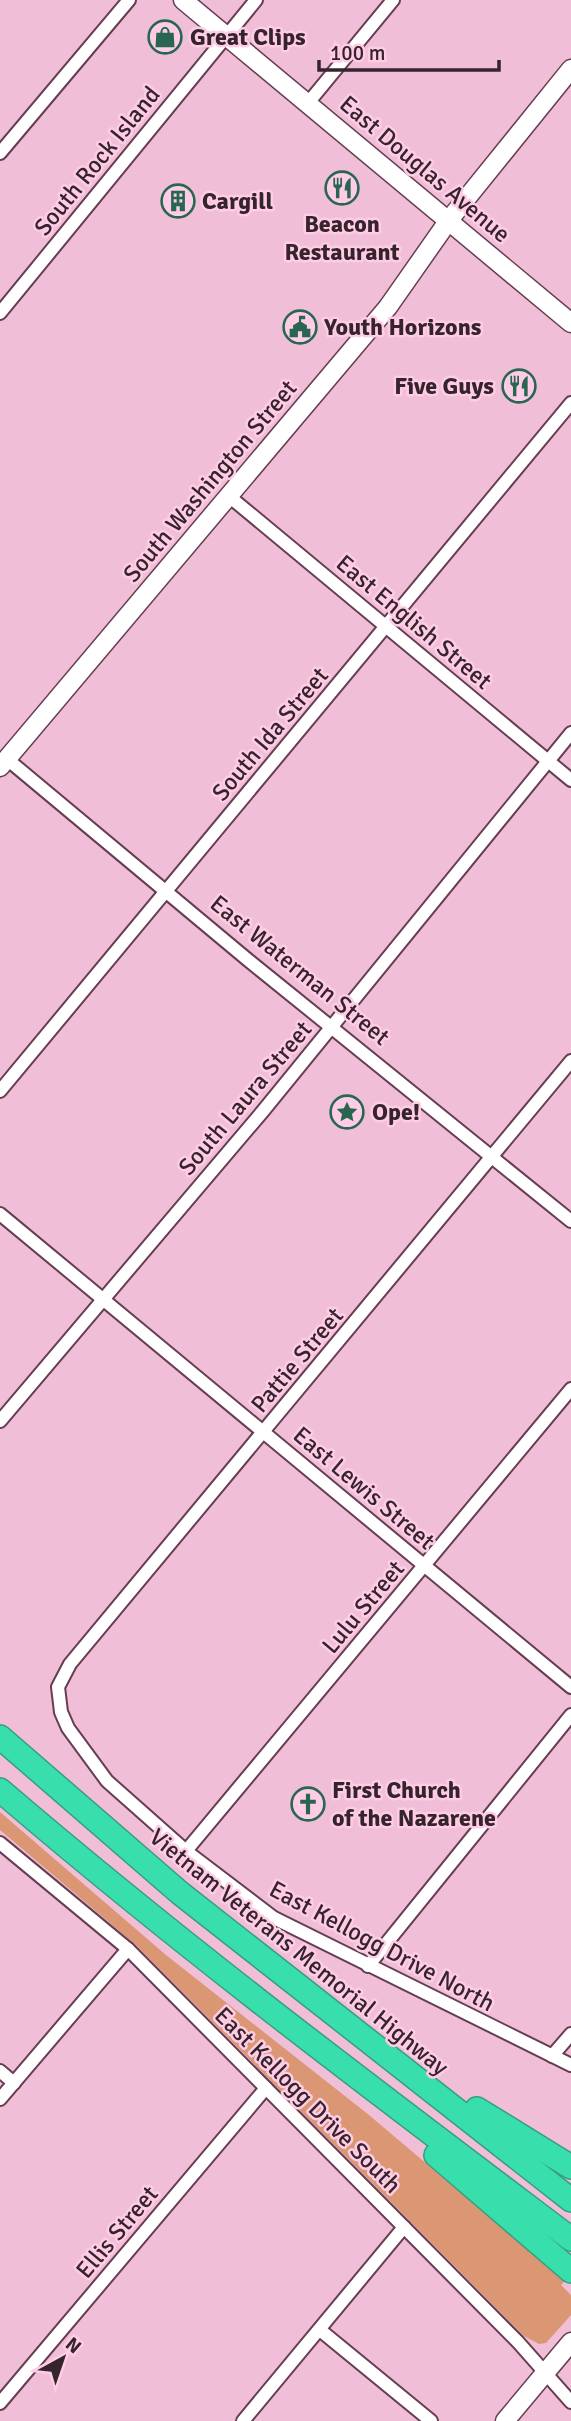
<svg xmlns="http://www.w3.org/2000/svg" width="571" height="2421" font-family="Signika,sans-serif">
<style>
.green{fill:#db9673}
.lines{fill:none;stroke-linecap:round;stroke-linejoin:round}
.street-casing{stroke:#663d52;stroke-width:16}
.secondary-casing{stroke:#663d52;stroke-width:21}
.highway-casing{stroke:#389d80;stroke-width:26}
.street{stroke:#fff;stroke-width:12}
.secondary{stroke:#fff;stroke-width:18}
.highway{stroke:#39dead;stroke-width:23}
.labels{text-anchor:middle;stroke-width:5;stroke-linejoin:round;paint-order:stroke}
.poi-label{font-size:24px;font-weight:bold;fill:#36242d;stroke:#fecce4;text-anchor:start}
.street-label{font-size:24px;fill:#36242d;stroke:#fecce4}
</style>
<rect width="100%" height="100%" fill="#f0bfd7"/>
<polygon class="green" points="0,1812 166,1955 369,2115 565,2281 561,2285 571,2295 571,2315 546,2343 539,2344 524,2336 136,1945 0,1830"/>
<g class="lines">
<defs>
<g id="street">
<polyline points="308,103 393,0"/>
<polyline points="0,153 129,0"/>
<polyline points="0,313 256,0"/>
<polyline points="230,497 571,780"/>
<polyline points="7,759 248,960 571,1221"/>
<polyline points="571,1061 70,1664 58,1687 61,1712 68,1728 107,1781 186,1851 274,1918 571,2065"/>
<polyline points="0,1091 571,403"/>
<polyline points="0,1214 571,1687"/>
<polyline points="0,1421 263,1111 571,733"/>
<polyline points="0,1843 128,1949 518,2342 571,2402"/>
<polyline points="186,1851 571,1389"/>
<polyline points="368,1966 571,1715"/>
<polyline points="552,2056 571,2034"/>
<polyline points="0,2071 14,2083"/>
<polyline points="0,2099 128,1949"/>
<polyline points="320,2330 431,2421"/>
<polyline points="0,2403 266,2088"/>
<polyline points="243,2421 404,2227"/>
</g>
<g id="secondary">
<polyline points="183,0 571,323"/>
<polyline points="0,767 388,307 449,220 571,69"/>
<polyline points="505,2421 571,2342"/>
</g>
<g id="highway">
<polyline points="0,1737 180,1893 571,2200"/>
<path d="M 0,1790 C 184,1948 378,2093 571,2239"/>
<polyline points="477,2109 571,2167"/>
<polyline points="436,2155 571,2271"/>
</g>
</defs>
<use href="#street" class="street-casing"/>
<use href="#secondary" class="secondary-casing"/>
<use href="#highway" class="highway-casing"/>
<use href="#street" class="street"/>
<use href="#secondary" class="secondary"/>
<use href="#highway" class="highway"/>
</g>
<defs>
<symbol id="shop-ring" viewBox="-11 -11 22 22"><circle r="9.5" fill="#fecce4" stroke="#296651" stroke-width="1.5"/><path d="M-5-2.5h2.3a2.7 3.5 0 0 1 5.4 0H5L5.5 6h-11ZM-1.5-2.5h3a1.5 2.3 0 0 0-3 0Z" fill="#296651"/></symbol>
<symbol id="restaurant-ring" viewBox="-11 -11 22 22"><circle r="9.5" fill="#fecce4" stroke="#296651" stroke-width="1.5"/><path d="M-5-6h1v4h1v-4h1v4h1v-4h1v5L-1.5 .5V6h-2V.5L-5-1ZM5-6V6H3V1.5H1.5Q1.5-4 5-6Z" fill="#296651"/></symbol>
<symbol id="building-ring" viewBox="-11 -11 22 22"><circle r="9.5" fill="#fecce4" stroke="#296651" stroke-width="1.5"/><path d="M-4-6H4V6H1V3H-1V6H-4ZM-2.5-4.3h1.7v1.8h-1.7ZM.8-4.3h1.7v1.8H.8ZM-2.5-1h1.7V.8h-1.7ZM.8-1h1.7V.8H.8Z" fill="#296651"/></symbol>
<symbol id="civic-ring" viewBox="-11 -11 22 22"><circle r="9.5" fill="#fecce4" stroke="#296651" stroke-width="1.5"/><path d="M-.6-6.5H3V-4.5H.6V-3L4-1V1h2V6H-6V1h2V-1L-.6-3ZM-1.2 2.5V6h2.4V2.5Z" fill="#296651"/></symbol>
<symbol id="sight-ring" viewBox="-11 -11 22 22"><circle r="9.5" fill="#fecce4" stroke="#296651" stroke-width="1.5"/><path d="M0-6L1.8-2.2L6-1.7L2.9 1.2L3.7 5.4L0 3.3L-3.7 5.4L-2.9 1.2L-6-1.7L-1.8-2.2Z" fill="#296651"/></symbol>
<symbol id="church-ring" viewBox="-11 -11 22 22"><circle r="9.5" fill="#fecce4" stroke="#296651" stroke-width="1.5"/><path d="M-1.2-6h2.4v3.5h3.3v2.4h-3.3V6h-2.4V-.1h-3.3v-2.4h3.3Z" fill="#296651"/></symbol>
</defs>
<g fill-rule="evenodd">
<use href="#shop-ring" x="146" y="18" width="38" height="38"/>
<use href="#restaurant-ring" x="323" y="169" width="38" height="38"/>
<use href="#building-ring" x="159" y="182" width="38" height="38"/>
<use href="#civic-ring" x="281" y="308" width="38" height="38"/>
<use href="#restaurant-ring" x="500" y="367" width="38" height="38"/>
<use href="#sight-ring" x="328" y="1093" width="38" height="38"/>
<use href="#church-ring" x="289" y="1785" width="38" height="38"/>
</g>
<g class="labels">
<g class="poi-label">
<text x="190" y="45">Great Clips</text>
<text x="202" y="209">Cargill</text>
<text x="342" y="232" text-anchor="middle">Beacon<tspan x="342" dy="28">Restaurant</tspan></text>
<text x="324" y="335">Youth Horizons</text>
<text x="494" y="394" text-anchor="end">Five Guys</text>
<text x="372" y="1120">Ope!</text>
<text x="332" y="1798">First Church<tspan x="332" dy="28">of the Nazarene</tspan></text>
</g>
<g class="street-label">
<text transform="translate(97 161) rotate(-51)" y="8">South Rock Island</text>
<text transform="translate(425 169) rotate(40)" y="8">East Douglas Avenue</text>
<text transform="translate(210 481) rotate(-50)" y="8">South Washington Street</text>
<text transform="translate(414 622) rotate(40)" y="8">East English Street</text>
<text transform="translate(270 734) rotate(-50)" y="8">South Ida Street</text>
<text transform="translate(300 970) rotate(39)" y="8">East Waterman Street</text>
<text transform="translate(245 1098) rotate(-50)" y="8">South Laura Street</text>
<text transform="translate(297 1360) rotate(-50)" y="8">Pattie Street</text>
<text transform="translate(364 1488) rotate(40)" y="8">East Lewis Street</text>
<text transform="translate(363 1607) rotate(-50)" y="8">Lulu Street</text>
<text transform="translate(382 1946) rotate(28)" y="8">East Kellogg Drive North</text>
<text transform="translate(299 1952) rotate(39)" y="8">Vietnam Veterans Memorial Highway</text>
<text transform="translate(308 2100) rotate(45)" y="8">East Kellogg Drive South</text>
<text transform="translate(117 2232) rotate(-50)" y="8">Ellis Street</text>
</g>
</g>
<g transform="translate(63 2358) rotate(40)" stroke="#fecce4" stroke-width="5" paint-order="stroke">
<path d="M0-5L12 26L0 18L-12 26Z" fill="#36242d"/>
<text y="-10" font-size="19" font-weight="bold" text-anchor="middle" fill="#36242d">N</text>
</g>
<path d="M319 60v10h180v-10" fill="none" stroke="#36242d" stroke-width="3.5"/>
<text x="330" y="60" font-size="21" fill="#36242d" stroke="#fecce4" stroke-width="5" paint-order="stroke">100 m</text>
</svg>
